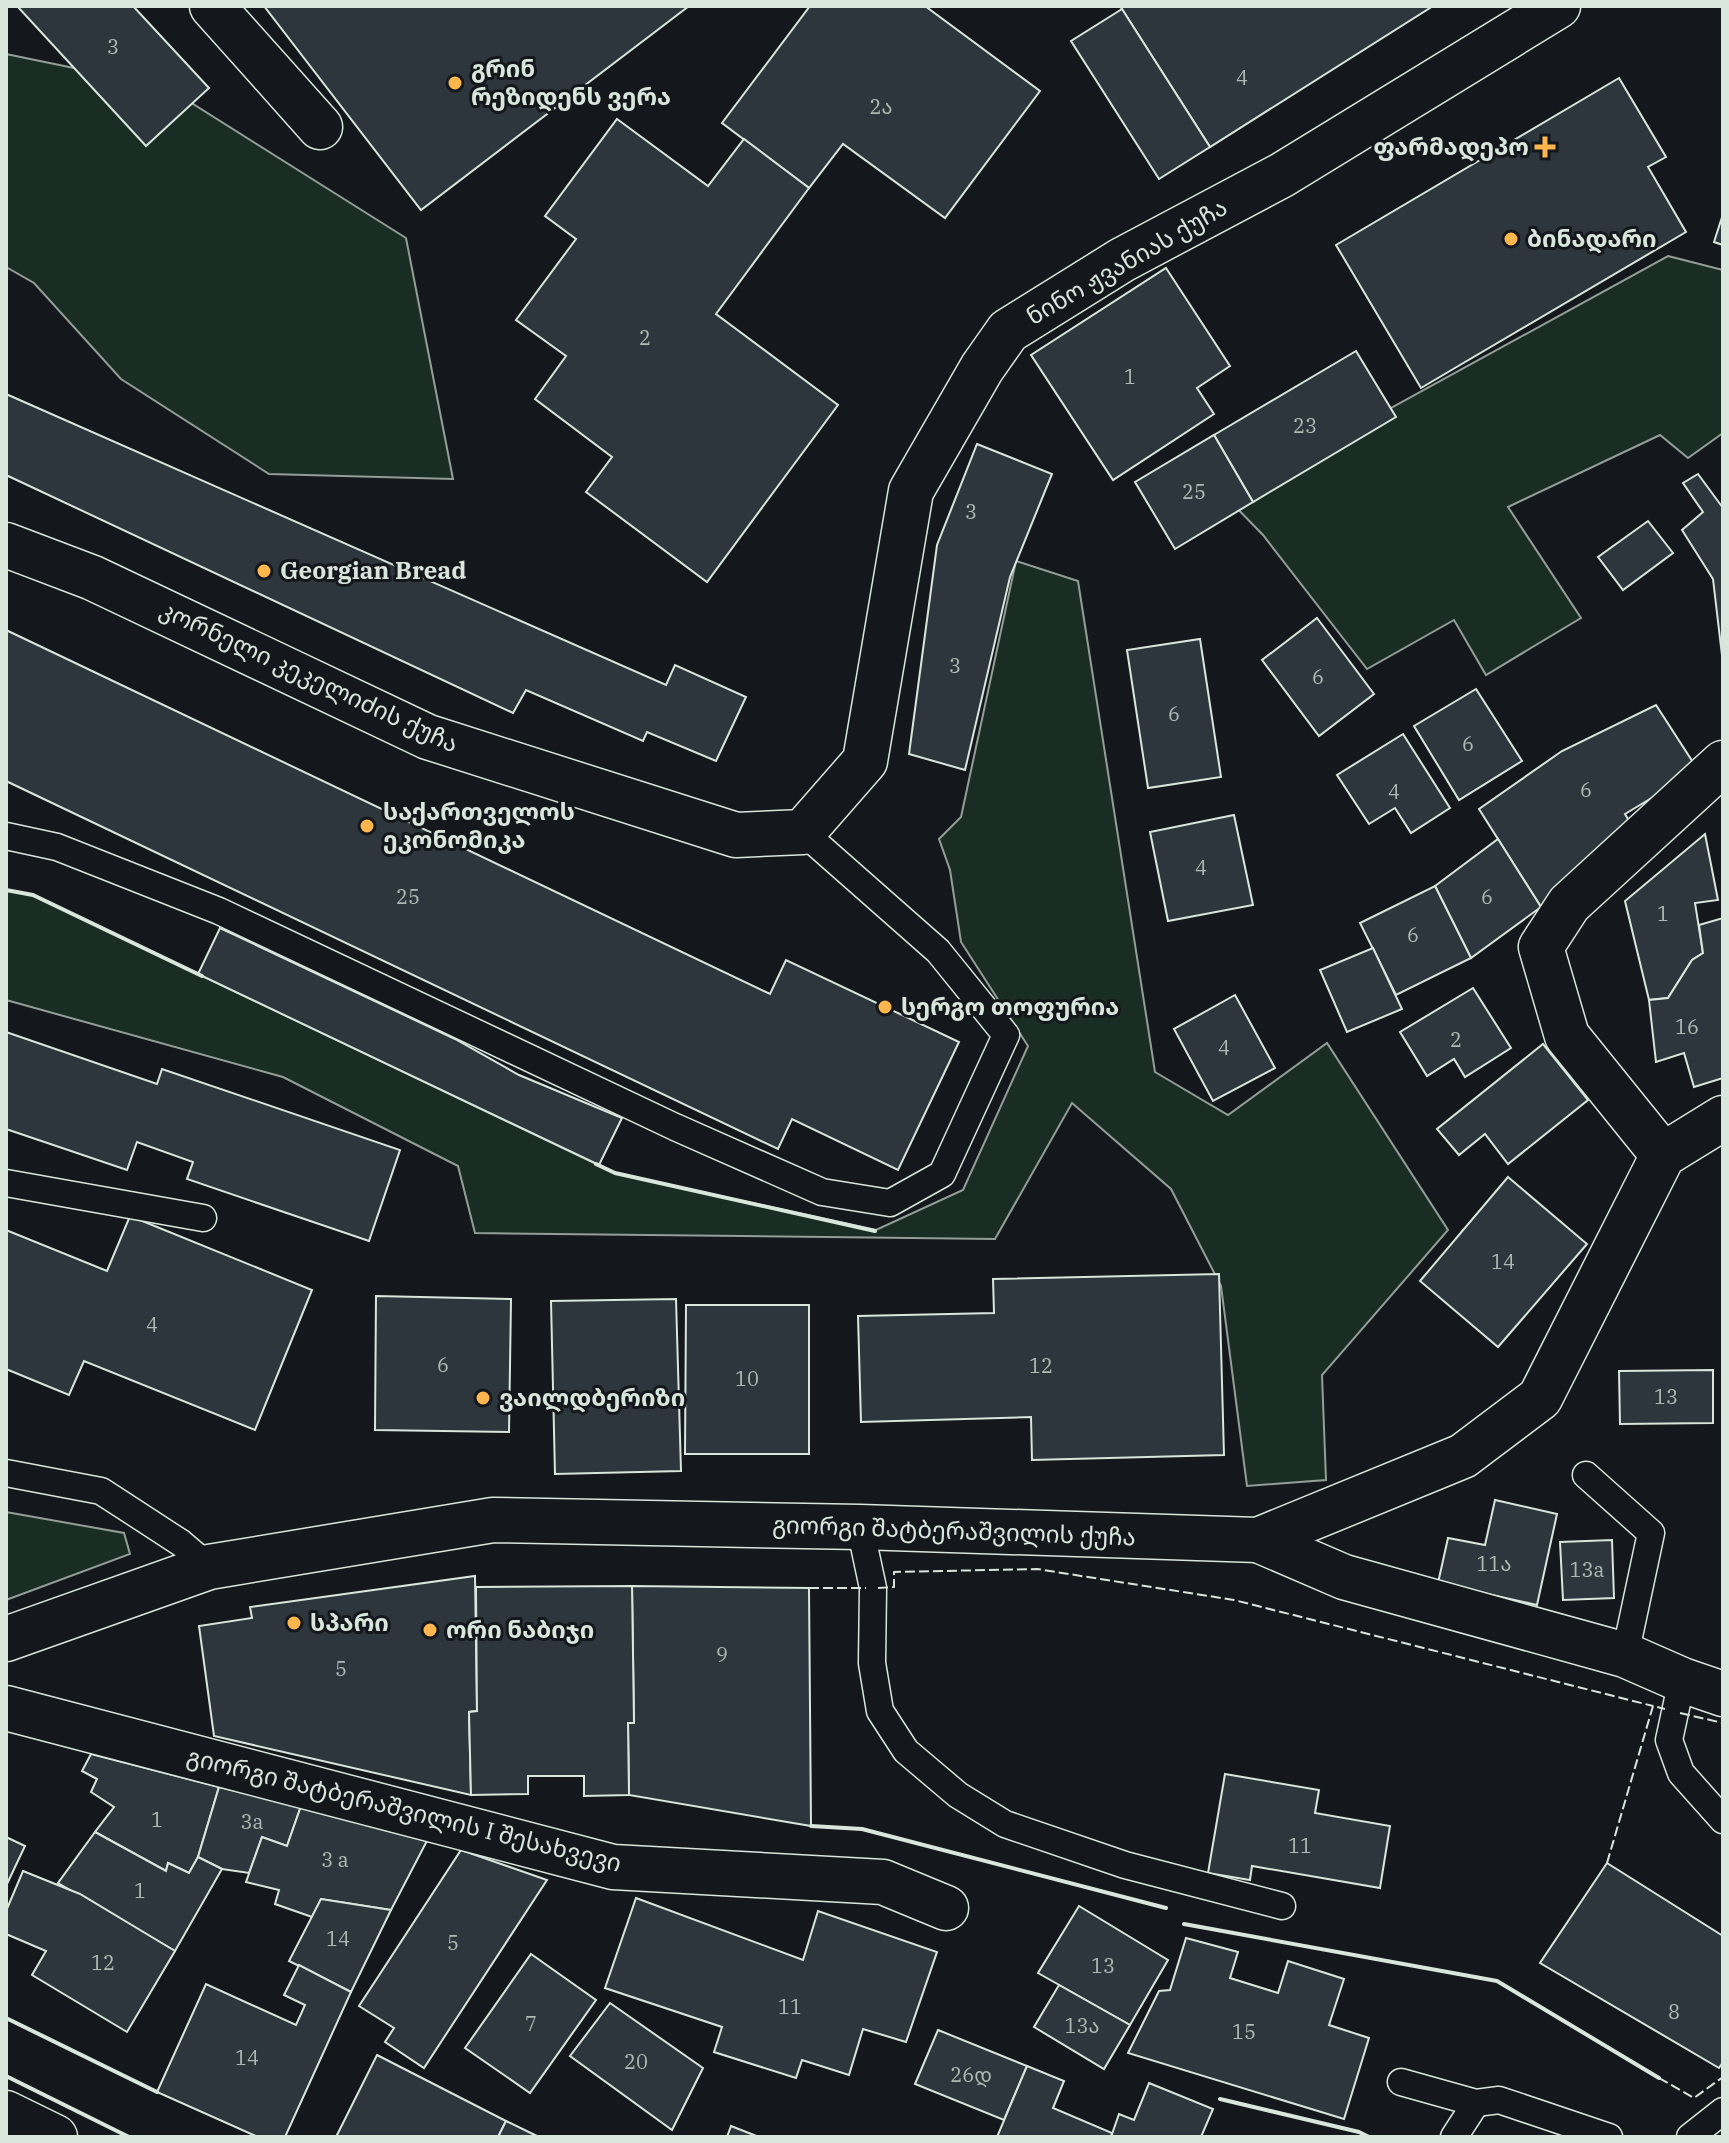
<svg xmlns="http://www.w3.org/2000/svg" width="1729" height="2143" font-family="'IBM Plex Serif','Noto Sans Georgian',serif">
<style>
.green{fill:#1a2d24;stroke:#939e99;stroke-width:2}
.building{fill:#2c363c;stroke:#d8e6dc;stroke-width:2}
.lines{fill:none;stroke-linecap:round;stroke-linejoin:round}
.lane-casing{stroke:#d8e6dc;stroke-width:29}
.street-casing{stroke:#d8e6dc;stroke-width:47}
.lane{stroke:#14181c;stroke-width:26}
.street{stroke:#14181c;stroke-width:44}
.fence{stroke:#d8e6dc;stroke-width:2;stroke-dasharray:10 4;stroke-linecap:butt}
.wall{stroke:#d8e6dc;stroke-width:4}
.poi-dot{fill:#ffb74d;stroke:#14181c;stroke-width:3}
.labels{text-anchor:middle;stroke-width:6;stroke-linejoin:round;paint-order:stroke}
.number-label{font-size:20px;fill:#adbab4}
.poi-label{font-size:24px;font-weight:bold;fill:#d8e6dc;stroke:#14181c;text-anchor:start}
.street-label{font-size:24px;fill:#d8e6dc;stroke:#14181c}
</style>
<rect width="100%" height="100%" fill="#14181c"/>
<g class="green">
<polygon points="6,54 166,87 406,238 453,479 269,474 121,379 34,283 6,267"/>
<polygon points="1668,256 1723,270 1723,433 1688,458 1660,435 1508,507 1581,618 1486,675 1454,620 1367,669 1263,535 1227,498"/>
<polygon points="1016,561 1078,581 1155,1072 1228,1115 1327,1043 1448,1230 1322,1375 1326,1480 1247,1486 1221,1286 1171,1189 1072,1103 995,1239 475,1233 458,1166 283,1077 6,1000 6,890 33,895 615,1173 876,1230 963,1190 1028,1046 961,942 950,870 939,839 961,817"/>
<polygon points="6,1512 124,1533 130,1554 6,1600"/>
</g>
<g class="building">
<polygon points="17,6 133,6 209,88 146,146"/>
<polygon points="264,6 689,6 421,210"/>
<polygon points="810,6 925,6 1040,91 945,218 843,144 809,188 722,123"/>
<polygon points="1120,6 1433,6 1210,147"/>
<polygon points="1122,9 1210,147 1159,179 1071,41"/>
<polygon points="1619,78 1666,157 1648,167 1686,232 1421,388 1336,245"/>
<polygon points="617,119 708,186 744,139 809,188 716,314 838,405 707,582 586,492 612,457 535,399 566,356 516,320 576,239 545,216"/>
<polygon points="1723,214 1723,245 1714,242"/>
<polygon points="1166,268 1230,366 1197,388 1214,414 1113,480 1031,355"/>
<polygon points="1356,351 1396,417 1253,502 1214,435"/>
<polygon points="6,394 666,685 675,665 746,697 716,761 647,732 643,741 526,690 513,713 6,475"/>
<polygon points="1214,435 1253,502 1175,549 1135,482"/>
<polygon points="977,444 1052,474 1010,577 965,770 909,754 937,545"/>
<polygon points="1698,474 1723,508 1723,664 1713,579 1682,530 1703,512 1683,483"/>
<polygon points="1648,521 1673,553 1623,590 1598,557"/>
<polygon points="1317,618 1374,694 1319,736 1262,660"/>
<polygon points="6,630 770,994 786,960 959,1042 898,1170 792,1119 778,1149 6,781"/>
<polygon points="1200,639 1221,777 1148,788 1127,650"/>
<polygon points="1476,689 1522,761 1459,800 1414,726"/>
<polygon points="1656,705 1698,770 1625,814 1631,824 1541,907 1479,809 1562,751"/>
<polygon points="1403,734 1450,808 1411,833 1395,808 1369,824 1337,775"/>
<polygon points="1234,815 1253,905 1168,921 1150,832"/>
<polygon points="1705,834 1718,900 1695,903 1703,953 1692,960 1668,998 1649,1000 1625,901"/>
<polygon points="1498,839 1541,907 1471,958 1435,886"/>
<polygon points="1435,886 1471,958 1396,995 1360,923"/>
<polygon points="1723,918 1723,1078 1694,1087 1684,1053 1656,1062 1649,1000 1668,998 1692,960 1703,953 1699,925"/>
<polygon points="220,928 455,1039 519,1075 622,1118 599,1165 198,974"/>
<polygon points="1373,948 1402,1009 1347,1032 1320,970"/>
<polygon points="1473,988 1511,1048 1465,1077 1454,1059 1427,1076 1400,1032"/>
<polygon points="1235,995 1275,1068 1213,1101 1174,1029"/>
<polygon points="6,1032 157,1084 162,1069 400,1150 369,1241 187,1179 193,1162 137,1142 127,1170 6,1129"/>
<polygon points="1543,1044 1588,1100 1508,1164 1485,1134 1459,1155 1437,1129"/>
<polygon points="1508,1177 1587,1244 1498,1347 1420,1281"/>
<polygon points="130,1216 312,1290 255,1430 84,1361 69,1395 6,1369 6,1230 107,1271"/>
<polygon points="1219,1274 1224,1455 1032,1460 1031,1417 861,1422 858,1316 994,1313 993,1279"/>
<polygon points="376,1296 511,1299 509,1432 375,1430"/>
<polygon points="676,1299 681,1471 555,1474 551,1301"/>
<polygon points="686,1305 809,1305 809,1454 685,1454"/>
<polygon points="1713,1370 1713,1423 1620,1424 1619,1371"/>
<polygon points="1495,1500 1557,1514 1537,1605 1438,1583 1448,1538 1485,1545"/>
<polygon points="1612,1540 1614,1598 1563,1600 1560,1542"/>
<polygon points="475,1576 477,1711 469,1712 471,1795 214,1736 199,1626 252,1618 250,1607"/>
<polygon points="632,1586 809,1588 811,1826 629,1795 628,1723 634,1723"/>
<polygon points="632,1586 634,1723 628,1723 629,1795 584,1796 584,1776 528,1776 528,1794 471,1795 469,1712 477,1711 476,1587"/>
<polygon points="91,1754 219,1787 198,1857 189,1873 168,1863 166,1871 95,1832 114,1807 91,1792 97,1779 82,1771"/>
<polygon points="1225,1774 1319,1790 1315,1813 1390,1826 1380,1888 1252,1866 1250,1880 1208,1873"/>
<polygon points="219,1787 301,1806 287,1846 262,1837 249,1873 222,1869 198,1857"/>
<polygon points="301,1806 429,1837 391,1910 321,1899 312,1917 275,1904 279,1890 246,1882 262,1837 287,1846"/>
<polygon points="95,1832 166,1871 168,1863 189,1873 198,1857 222,1869 175,1951 58,1883"/>
<polygon points="6,1837 25,1846 6,1886"/>
<polygon points="461,1850 547,1880 424,2068 385,2042 394,2028 359,2006"/>
<polygon points="1607,1863 1723,1936 1723,2062 1719,2068 1540,1963"/>
<polygon points="23,1871 80,1894 175,1951 127,2032 32,1975 46,1951 6,1934 6,1911"/>
<polygon points="636,1898 803,1960 818,1911 937,1952 906,2042 863,2029 849,2075 802,2060 796,2078 714,2052 722,2027 605,1988"/>
<polygon points="321,1899 391,1910 351,1992 289,1961"/>
<polygon points="1079,1906 1168,1960 1130,2025 1038,1973"/>
<polygon points="1186,1938 1238,1952 1230,1978 1278,1993 1288,1961 1344,1979 1329,2025 1369,2038 1344,2119 1128,2053 1159,1991 1170,1990"/>
<polygon points="531,1954 596,2000 530,2093 465,2048"/>
<polygon points="299,1965 351,1992 285,2137 258,2137 157,2092 206,1984 296,2025 305,2005 284,1995"/>
<polygon points="1059,1985 1130,2025 1104,2069 1034,2027"/>
<polygon points="610,2003 703,2068 672,2130 570,2056"/>
<polygon points="938,2030 1027,2066 1004,2120 915,2084"/>
<polygon points="377,2055 506,2121 498,2137 336,2137"/>
<polygon points="1027,2066 1064,2081 1053,2108 1112,2133 1111,2137 997,2137"/>
<polygon points="1149,2083 1213,2109 1201,2137 1111,2137 1119,2114 1134,2120"/>
<polygon points="506,2121 539,2137 498,2137"/>
<polygon points="731,2126 759,2137 727,2137"/>
</g>
<g class="lines">
<defs>
<g id="lane">
<polyline points="6,836 57,847 219,911 675,1127 822,1192 890,1203 942,1174 1006,1035 938,951 803,832"/>
<polyline points="6,1183 203,1218"/>
<polyline points="6,1473 101,1491 181,1543 209,1567"/>
<polyline points="1586,1475 1651,1533 1625,1655"/>
<polyline points="860,1527 873,1588 872,1663 880,1711 906,1751 958,1795 1005,1824 1125,1865 1282,1906"/>
<polyline points="1682,1680 1669,1740 1681,1773 1723,1820"/>
<polyline points="1401,2082 1476,2103 1499,2100 1609,2137"/>
<polyline points="1454,2137 1476,2103"/>
<polyline points="1690,2137 1723,2111"/>
</g>
<g id="street">
<polyline points="212,6 320,127"/>
<polyline points="6,545 93,578 428,737 736,835 803,832 865,761 911,491 982,368 1008,331 1122,260 1282,175 1558,6"/>
<polyline points="1663,1155 1567,1036 1541,947 1569,904 1723,763"/>
<polyline points="1258,1540 1344,1577 1625,1655 1682,1680 1723,1694"/>
<polyline points="6,1639 209,1567 493,1520 860,1527 1258,1540 1463,1456 1540,1398 1663,1155 1723,1118"/>
<polyline points="6,1708 613,1867 883,1882 946,1908"/>
<polyline points="6,2113 55,2137"/>
</g>
</defs>
<use href="#lane" class="lane-casing"/>
<use href="#street" class="street-casing"/>
<use href="#lane" class="lane"/>
<use href="#street" class="street"/>
<g class="fence">
<polyline points="809,1588 866,1588"/>
<polyline points="878,1588 894,1587 894,1572 1037,1569 1234,1600 1653,1706"/>
<polyline points="1680,1713 1723,1723"/>
<polyline points="1607,1863 1653,1706 1665,1709"/>
<polyline points="1659,2078 1694,2098 1723,2077"/>
</g>
<g class="wall">
<polyline points="6,890 33,895 202,976"/>
<polyline points="596,1164 615,1173 875,1231"/>
<polyline points="811,1826 862,1829 1166,1908"/>
<polyline points="1184,1924 1497,1981 1659,2078"/>
<polyline points="6,2018 157,2092"/>
<polyline points="6,2076 129,2137"/>
<polyline points="1220,2099 1359,2132 1369,2137"/>
</g>
</g>
<g class="poi-dot">
<circle cx="455" cy="83" r="8"/>
<path d="M1541 135h8v8h8v8h-8v8h-8v-8h-8v-8h8z"/>
<circle cx="1511" cy="239" r="8"/>
<circle cx="264" cy="571" r="8"/>
<circle cx="367" cy="826" r="8"/>
<circle cx="885" cy="1007" r="8"/>
<circle cx="483" cy="1398" r="8"/>
<circle cx="294" cy="1623" r="8"/>
<circle cx="430" cy="1630" r="8"/>
</g>
<g class="labels">
<g class="number-label">
<text x="113" y="54">3</text>
<text x="1242" y="85">4</text>
<text x="881" y="114">2ა</text>
<text x="645" y="345">2</text>
<text x="1130" y="384">1</text>
<text x="1305" y="433">23</text>
<text x="1194" y="499">25</text>
<text x="971" y="519">3</text>
<text x="955" y="673">3</text>
<text x="1318" y="684">6</text>
<text x="1174" y="721">6</text>
<text x="1468" y="751">6</text>
<text x="1586" y="797">6</text>
<text x="1394" y="799">4</text>
<text x="1201" y="875">4</text>
<text x="408" y="904">25</text>
<text x="1487" y="904">6</text>
<text x="1663" y="921">1</text>
<text x="1413" y="942">6</text>
<text x="1687" y="1034">16</text>
<text x="1456" y="1047">2</text>
<text x="1224" y="1055">4</text>
<text x="1503" y="1269">14</text>
<text x="152" y="1332">4</text>
<text x="443" y="1372">6</text>
<text x="1041" y="1373">12</text>
<text x="747" y="1386">10</text>
<text x="1666" y="1404">13</text>
<text x="1494" y="1571">11ა</text>
<text x="1587" y="1577">13a</text>
<text x="722" y="1662">9</text>
<text x="341" y="1676">5</text>
<text x="157" y="1827">1</text>
<text x="252" y="1829">3a</text>
<text x="1300" y="1853">11</text>
<text x="335" y="1867">3 a</text>
<text x="140" y="1898">1</text>
<text x="338" y="1946">14</text>
<text x="453" y="1950">5</text>
<text x="103" y="1970">12</text>
<text x="1103" y="1973">13</text>
<text x="790" y="2014">11</text>
<text x="1674" y="2019">8</text>
<text x="531" y="2031">7</text>
<text x="1082" y="2033">13ა</text>
<text x="1244" y="2039">15</text>
<text x="247" y="2065">14</text>
<text x="636" y="2069">20</text>
<text x="971" y="2082">26დ</text>
</g>
<g class="poi-label">
<text x="471" y="77">გრინ<tspan x="471" dy="28">რეზიდენს ვერა</tspan></text>
<text x="1529" y="155" text-anchor="end">ფარმადეპო</text>
<text x="1527" y="247">ბინადარი</text>
<text x="280" y="579">Georgian Bread</text>
<text x="383" y="820">საქართველოს<tspan x="383" dy="28">ეკონომიკა</tspan></text>
<text x="901" y="1015">სერგო თოფურია</text>
<text x="499" y="1406">ვაილდბერიზი</text>
<text x="310" y="1631">სპარი</text>
<text x="446" y="1638">ორი ნაბიჯი</text>
</g>
<g class="street-label">
<text transform="translate(1127 262) rotate(-30)" y="8">ნინო ჟვანიას ქუჩა</text>
<text transform="translate(309 677) rotate(25)" y="8">კორნელი კეკელიძის ქუჩა</text>
<text transform="translate(954 1531) rotate(2)" y="8">გიორგი შატბერაშვილის ქუჩა</text>
<text transform="translate(404 1810) rotate(14)" y="8">გიორგი შატბერაშვილის I შესახვევი</text>
</g>
</g>
<rect width="1729" height="2143" fill="none" stroke="#d8e6dc" stroke-width="16"/>
</svg>
